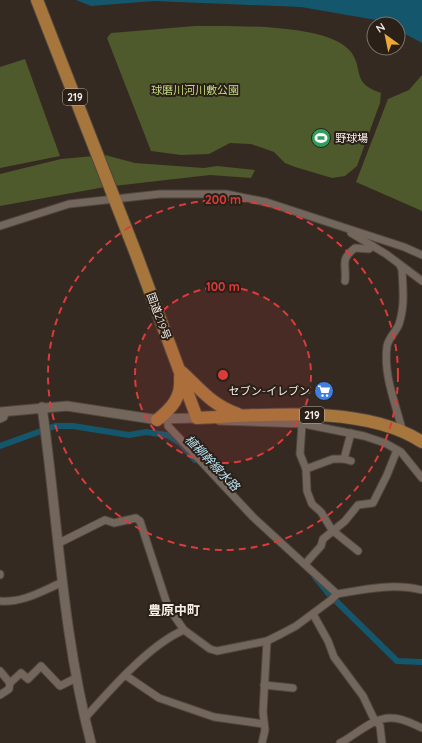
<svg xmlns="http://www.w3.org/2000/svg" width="422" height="743" font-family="Quicksand,'Noto Sans JP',sans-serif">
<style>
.green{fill:#4e592c}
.water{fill:#14576d}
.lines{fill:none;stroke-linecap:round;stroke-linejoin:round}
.canal{stroke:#14576d;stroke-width:6}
.minor-casing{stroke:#50473f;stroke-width:9}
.tertiary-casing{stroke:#50473f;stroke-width:11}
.trunk-casing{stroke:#50473f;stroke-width:14}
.minor{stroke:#73675d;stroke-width:7}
.tertiary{stroke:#73675d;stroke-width:9}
.trunk{stroke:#a7763c;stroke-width:12}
.ring{fill:none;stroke:#d93c3b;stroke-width:2;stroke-dasharray:7 5}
.labels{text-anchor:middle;stroke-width:4;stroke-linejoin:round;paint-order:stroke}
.shield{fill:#2a2018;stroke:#b8b0aa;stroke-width:1}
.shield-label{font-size:10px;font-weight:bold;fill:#f5eee8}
.park-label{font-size:11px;fill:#c3db7e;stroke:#2a2018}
.poi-label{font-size:11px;fill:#f5eee8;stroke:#2a2018;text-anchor:start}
.street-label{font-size:11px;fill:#f5eee8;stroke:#2a2018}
.water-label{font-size:12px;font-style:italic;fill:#bbe4f5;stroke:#2a2018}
.quarter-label{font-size:13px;font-weight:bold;fill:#f5eee8;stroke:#2a2018}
.centre{fill:#d93c3b;stroke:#2a2018;stroke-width:2}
.ring-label{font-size:12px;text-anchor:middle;font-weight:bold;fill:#d93c3b;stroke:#2a2018;stroke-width:4;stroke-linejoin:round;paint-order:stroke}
</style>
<rect width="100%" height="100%" fill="#342a21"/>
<g class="green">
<path d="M 195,26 C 230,26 329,23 351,52 C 364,70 351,83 381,93 L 380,103 L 357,166 L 345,176 L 332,178 L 295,167 L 285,163 L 274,152 L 251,144 L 230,143 L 209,154 L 181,155 L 151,151 L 107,38 L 111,33 Z"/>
<polygon points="25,59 60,156 0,168 0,67"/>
<polygon points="422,75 422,211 356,182 388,99 409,90"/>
<polygon points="105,155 135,163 204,168 217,166 255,170 251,178 210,175 105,187 0,206 0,174 61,159"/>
</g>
<polygon class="water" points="76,0 422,0 422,43 398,30 398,24 385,24 376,20 301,7 154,1 91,6"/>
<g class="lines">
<g class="canal">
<polyline points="0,446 55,426 73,426 129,435 146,432 167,435 180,443 195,460"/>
<polyline points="315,577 329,594"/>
<polyline points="335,600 397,661 422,662"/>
</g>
<defs>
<g id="minor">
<polyline points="0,226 69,204 160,194 226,194 266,202 404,247 422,255"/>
<polyline points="351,233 386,254 422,281"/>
<path d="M 400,265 L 402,270 C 403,289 405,306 399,324 C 396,332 389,337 387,346 C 383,376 396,404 403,433"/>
<path d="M 345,281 C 347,265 339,260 355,248 L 369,249 L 373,246"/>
<polyline points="0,419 4,417 5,412"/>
<path d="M 168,420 L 168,426 L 253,517 L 337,594 C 366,589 393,583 422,590"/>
<polyline points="219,421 304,424 364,436 385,443 401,452 422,478"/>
<polyline points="302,424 300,454 306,469 307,491 312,504 321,512 332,530 358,551"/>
<polyline points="351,433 344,459 351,461"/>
<polyline points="306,469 333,459 344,459"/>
<polyline points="59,543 105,520 114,523 136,518 140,521 168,607 184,630 210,649 217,651 267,641 281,634 296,626 331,600 337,594"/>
<polyline points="305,564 321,546 323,539 345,521 358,505 373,503 387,475 397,450"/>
<polyline points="0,574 0,575"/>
<path d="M 0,601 C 23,603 42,591 63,582"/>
<polyline points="313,614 328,641 334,657 363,696 373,717 380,726 382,743"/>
<polyline points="0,671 10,683 21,673 28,679 41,666 60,686 76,678"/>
<polyline points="125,675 159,698 214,717 264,724"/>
<polyline points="264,685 293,688"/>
<polyline points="0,695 9,689 10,683"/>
<path d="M 85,718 C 109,691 150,644 184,630"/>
<polyline points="262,743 265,730 263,712 267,641"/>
<path d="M 340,743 C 356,735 373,717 392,718 C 403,718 413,724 422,728"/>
</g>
<g id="tertiary">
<path d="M 42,407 C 58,519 62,633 91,743"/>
<polyline points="0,412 67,406 152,419 197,418"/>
</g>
<g id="trunk">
<path d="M 37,0 L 136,254 L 197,418 C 263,415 365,404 422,442"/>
<path d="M 182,372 C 201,390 212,405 238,414"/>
<path d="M 157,420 C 172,408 182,397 180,377"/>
</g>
</defs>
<use href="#minor" class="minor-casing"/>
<use href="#tertiary" class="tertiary-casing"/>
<use href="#trunk" class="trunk-casing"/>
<use href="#minor" class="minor"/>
<use href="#tertiary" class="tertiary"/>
<use href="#trunk" class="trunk"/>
</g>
<circle cx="223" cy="375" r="88" fill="#d93c3b" fill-opacity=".12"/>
<g class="ring">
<circle cx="223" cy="375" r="88"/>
<circle cx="223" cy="375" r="175"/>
</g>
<defs>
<symbol id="stadium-disc" viewBox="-11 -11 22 22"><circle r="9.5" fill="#2e9e5b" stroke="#2a2018"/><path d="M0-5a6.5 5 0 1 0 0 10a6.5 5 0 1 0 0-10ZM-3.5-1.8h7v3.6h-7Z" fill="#fff"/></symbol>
<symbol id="supermarket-disc" viewBox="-11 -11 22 22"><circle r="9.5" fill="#3f7fe0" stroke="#2a2018"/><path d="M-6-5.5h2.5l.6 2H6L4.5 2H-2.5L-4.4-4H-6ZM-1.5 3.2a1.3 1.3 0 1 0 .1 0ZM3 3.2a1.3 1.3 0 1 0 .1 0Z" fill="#fff"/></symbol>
</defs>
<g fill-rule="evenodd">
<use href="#stadium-disc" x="310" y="127" width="22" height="22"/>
<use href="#supermarket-disc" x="313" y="380" width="22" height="22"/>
</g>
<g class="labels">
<g class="shield">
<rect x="63" y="89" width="24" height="16" rx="3"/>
<rect x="300" y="407" width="24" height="16" rx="3"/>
</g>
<g class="shield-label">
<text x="75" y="101">219</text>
<text x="312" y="419">219</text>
</g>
<g class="park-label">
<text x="195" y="94">球磨川河川敷公園</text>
</g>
<g class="poi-label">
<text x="335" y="142">野球場</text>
<text x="310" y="395" text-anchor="end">セブン-イレブン</text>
</g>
<g class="street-label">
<text transform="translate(159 316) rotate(70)" y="4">国道219号</text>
</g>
<g class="water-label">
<text transform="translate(212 463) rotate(46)" y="4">植柳幹線水路</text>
</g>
<g class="quarter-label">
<text x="174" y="615">豊原中町</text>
</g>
</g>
<circle cx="223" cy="375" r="6" class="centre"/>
<g class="ring-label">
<text x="223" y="204">200 m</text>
<text x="223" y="291">100 m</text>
</g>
<g transform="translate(386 36) rotate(327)"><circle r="19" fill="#2a2018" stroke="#7b726b"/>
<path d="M0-3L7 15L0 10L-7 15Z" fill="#eca93a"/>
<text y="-6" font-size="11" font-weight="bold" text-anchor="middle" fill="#f5eee8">N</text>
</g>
</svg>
